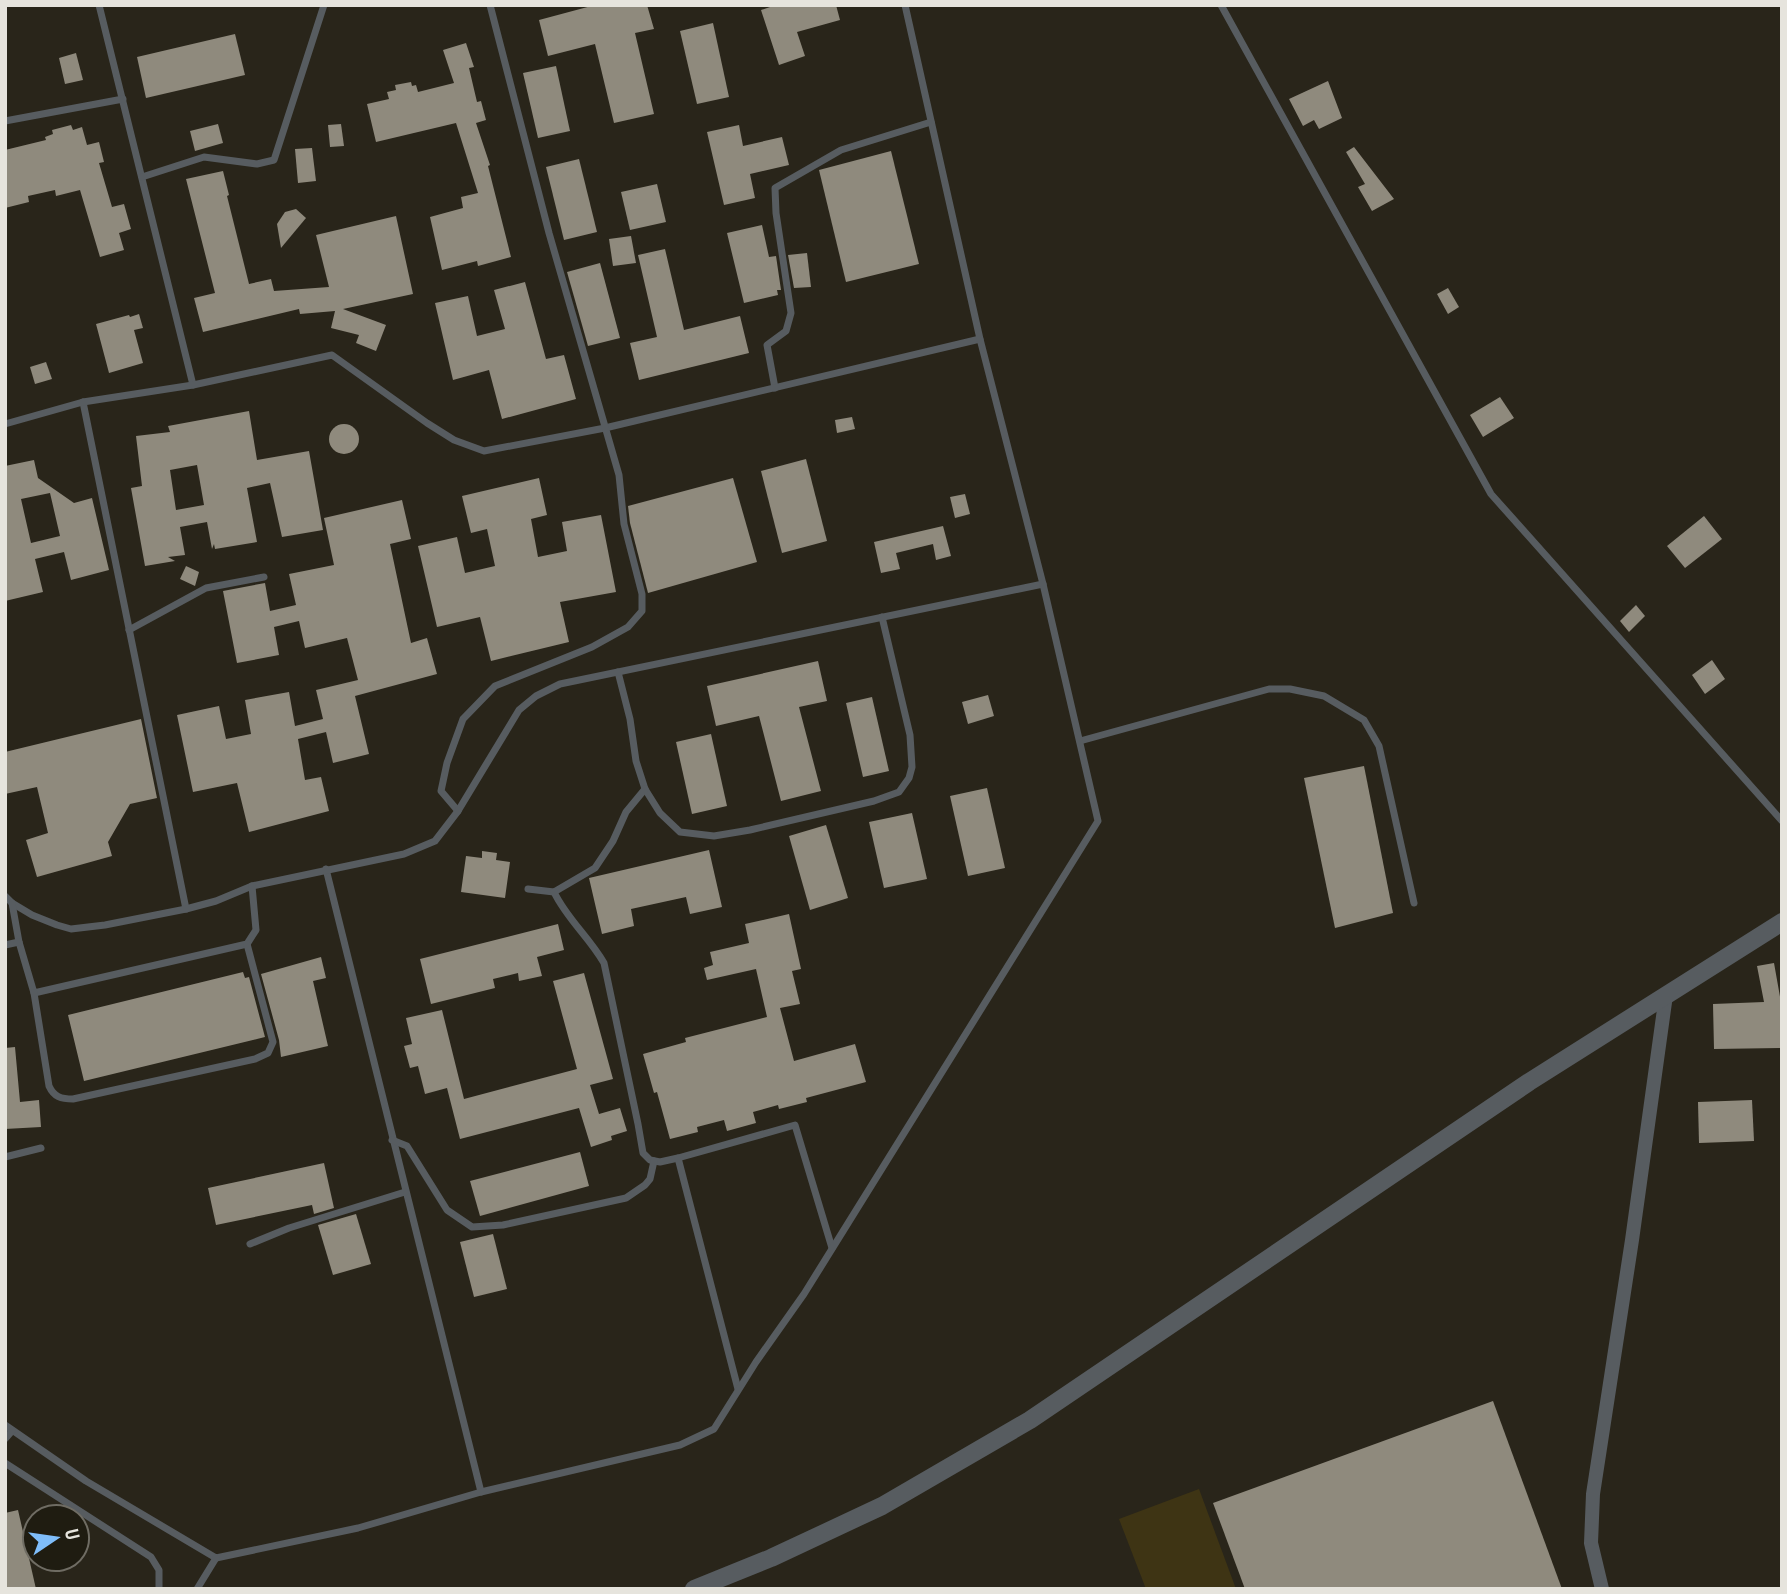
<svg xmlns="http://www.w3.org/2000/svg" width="1787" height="1594" font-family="'PT Sans Narrow',sans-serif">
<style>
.green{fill:#3e3414}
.building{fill:#8f8a7d;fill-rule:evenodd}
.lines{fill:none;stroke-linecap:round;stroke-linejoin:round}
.service{stroke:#575c60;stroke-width:7}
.minor{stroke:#575c60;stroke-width:14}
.tertiary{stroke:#575c60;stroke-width:18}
</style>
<rect width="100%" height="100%" fill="#29251a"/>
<polygon class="green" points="1199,1489 1236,1589 1146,1589 1119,1519"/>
<g class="building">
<polygon points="595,5 647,5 654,29 635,33 654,114 614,123 595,44 548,56 539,20"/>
<polygon points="776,5 836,5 840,20 797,32 805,56 779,65 761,10"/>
<polygon points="713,23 729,97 697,104 680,31"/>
<polygon points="235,34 245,75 146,98 137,57"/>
<polygon points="466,43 474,67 469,68 477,102 481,101 486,120 476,123 490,165 488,166 511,257 478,266 477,261 442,270 430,217 463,208 461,197 478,193 456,123 376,142 367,104 389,99 387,92 396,90 395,85 411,82 412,86 416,85 418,92 454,83 443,50"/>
<polygon points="76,53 83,80 65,84 59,58"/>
<polygon points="556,66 570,131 538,138 523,73"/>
<polygon points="1328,81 1342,118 1319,129 1314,120 1303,126 1289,99"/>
<polygon points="218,124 223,143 195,151 190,131"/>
<polygon points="341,124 344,146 330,147 328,125"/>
<polygon points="71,125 73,130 82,127 87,145 99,142 104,162 99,163 112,207 124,204 131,229 119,233 124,250 100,257 80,190 56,196 55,190 28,196 29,202 5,208 5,150 46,140 45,137 53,134 52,130"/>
<polygon points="739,125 743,146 782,137 789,165 750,174 755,198 724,205 707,132"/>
<polygon points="1354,147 1394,199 1372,211 1358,187 1365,184 1346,152"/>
<polygon points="312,148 316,181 298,183 295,149"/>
<polygon points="891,151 919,264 846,282 819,170"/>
<polygon points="579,159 597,232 564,240 546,167"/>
<polygon points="223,171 229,195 227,196 249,284 271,279 274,291 329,287 316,235 396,216 413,294 343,309 386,325 376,351 356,343 359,335 331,328 335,311 300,314 299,309 203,332 194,298 215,293 186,179"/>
<polygon points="657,184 666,222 630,230 621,192"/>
<polygon points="296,209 306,218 281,248 277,224 285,212"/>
<polygon points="762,225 769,257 776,256 781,290 777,290 778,295 744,303 727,233"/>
<polygon points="631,236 636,263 613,266 609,239"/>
<polygon points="665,249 684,330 740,316 749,353 639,380 630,343 657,337 638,255"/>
<polygon points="807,253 811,287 794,288 788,255"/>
<polygon points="600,263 620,338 588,346 567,272"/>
<polygon points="525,282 546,359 564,355 576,399 502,419 489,370 453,380 435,303 468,296 477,336 505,329 494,290"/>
<polygon points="1448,288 1459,307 1448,314 1437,294"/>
<polygon points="139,314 143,328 134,330 143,363 109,373 96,324 129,315 130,317"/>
<polygon points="46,362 52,379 35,384 30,367"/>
<polygon points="1500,397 1514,418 1483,437 1470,415"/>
<path d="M 249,411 L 257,460 L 309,451 L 323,530 L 282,537 L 270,483 L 247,488 L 257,542 L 215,549 L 214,544 L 212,549 L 207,522 L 180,527 L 185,555 L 168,557 L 175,561 L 145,566 L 131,488 L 142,486 L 136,436 L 170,432 L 168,426 ZM 197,465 L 204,505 L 176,510 L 170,470 Z"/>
<polygon points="852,417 855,429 837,433 835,420"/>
<circle cx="344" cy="439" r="15"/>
<polygon points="806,459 827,541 782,553 761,471"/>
<path d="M 34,460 L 38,478 L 74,503 L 92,498 L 109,570 L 71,580 L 64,552 L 35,559 L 43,592 L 5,601 L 5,466 ZM 50,493 L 60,536 L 31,543 L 21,499 Z"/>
<polygon points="539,478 547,515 531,519 538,557 567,551 562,522 601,515 616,592 560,602 569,642 491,661 480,617 437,627 418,546 457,537 465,573 495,566 487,529 471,533 462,496"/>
<polygon points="733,478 757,562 648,593 630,523 628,506"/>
<polygon points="965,494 970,514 955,518 950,497"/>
<polygon points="402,500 411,539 390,544 411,643 427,638 437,674 355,696 369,754 333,763 326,732 298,739 305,780 321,777 329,811 249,832 237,783 193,792 177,715 219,706 226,739 251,734 245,700 289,692 295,726 323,719 316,690 358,680 347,638 305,648 299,621 274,627 279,655 237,663 223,591 265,583 270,611 296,605 289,574 334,565 324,518"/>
<polygon points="1704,516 1722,539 1685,568 1667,546"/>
<polygon points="943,526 951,556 936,560 933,544 896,553 900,569 881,573 874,542"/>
<polygon points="186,566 199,572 195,586 180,579"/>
<polygon points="1636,605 1645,616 1629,632 1620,621"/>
<polygon points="1712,660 1725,679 1705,694 1692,675"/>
<polygon points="818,661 827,701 799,707 821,791 781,801 759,716 716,726 707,686"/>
<polygon points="988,695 994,716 968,724 962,702"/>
<polygon points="872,697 889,771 863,777 846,703"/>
<polygon points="141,719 157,798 130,804 108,842 112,856 37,877 26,840 48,833 37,787 5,794 5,752"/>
<polygon points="711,734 727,806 692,814 676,742"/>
<polygon points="1364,766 1393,913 1335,928 1304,778"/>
<polygon points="987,788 1005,868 968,876 950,796"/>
<polygon points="912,813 927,879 884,888 869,822"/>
<polygon points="826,825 848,898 810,910 789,836"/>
<polygon points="709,850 722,907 690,914 686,897 631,909 634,926 602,934 589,878"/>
<polygon points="482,851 497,853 496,860 510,862 505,898 461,892 466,856 482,858"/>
<polygon points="789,914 801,969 792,971 800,1004 780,1008 794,1061 855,1044 866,1082 806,1098 807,1102 779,1109 778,1105 753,1112 756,1123 727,1131 724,1120 697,1127 698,1132 670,1139 657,1092 654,1093 643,1054 686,1042 685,1038 767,1017 756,969 707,980 704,968 713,965 710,952 749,943 745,924"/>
<polygon points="558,924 564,950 537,957 542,976 519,981 518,973 493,979 495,988 431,1004 420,959"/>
<polygon points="321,957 326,978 313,981 328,1046 281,1057 279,1040 261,974"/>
<polygon points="1774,963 1782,1008 1782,1048 1714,1049 1713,1004 1764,1002 1757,966"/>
<polygon points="243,972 245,978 249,977 265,1037 84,1081 68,1015"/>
<polygon points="584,973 613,1079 590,1085 599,1114 620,1108 627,1131 611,1136 612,1140 591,1147 579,1108 460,1139 447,1088 425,1094 418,1066 410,1068 404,1046 412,1044 406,1018 442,1010 464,1099 577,1069 553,981"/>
<polygon points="15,1047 20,1102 39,1100 41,1127 5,1129 5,1048"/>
<polygon points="1752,1100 1754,1141 1699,1143 1698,1102"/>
<polygon points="580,1152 589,1186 480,1216 470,1181"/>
<polygon points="324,1163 334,1208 314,1214 312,1205 216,1225 208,1188"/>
<polygon points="356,1214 371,1264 333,1275 318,1225"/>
<polygon points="493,1234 507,1289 474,1297 460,1242"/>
<polygon points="1493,1401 1562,1589 1245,1589 1213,1503"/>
<polygon points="18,1510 36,1589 5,1589 5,1513"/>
</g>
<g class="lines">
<g class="service">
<polyline points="99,5 193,385"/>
<polyline points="1221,5 1491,494 1782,821"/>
<polyline points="5,121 123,99"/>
<polyline points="142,177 204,157 257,164 274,160 324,5"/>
<polyline points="775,388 767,345 786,331 791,313 776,213 775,188 841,150 931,122"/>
<polyline points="83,402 186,909"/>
<polyline points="5,424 83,402 193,385 332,355 427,423 454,440 484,451 605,428 980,339"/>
<polyline points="129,630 206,588 264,577"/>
<polyline points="618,672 630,719 636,761 645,789 660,813 680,832 714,836 750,830 874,801 899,792 909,778 912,767 910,735 882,617"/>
<polyline points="1080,741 1269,689 1290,689 1324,696 1364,720 1379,746 1414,903"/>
<polyline points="458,811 441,791 447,763 463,719 495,686 592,647 628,627 642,611 642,594 624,524 619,475 549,233 490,5"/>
<polyline points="326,869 481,1492"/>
<polyline points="528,889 554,892 595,868 613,841 626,812 645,789"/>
<path d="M 554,892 C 567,919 589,937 604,963 L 638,1124 L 643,1153 L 650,1160 L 660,1162 L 678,1158"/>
<polyline points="5,896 12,903 32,915 57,925 71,929 105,925 186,909 216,901 252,886 404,854 435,841 458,811 519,710 536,696 560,684 1043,584"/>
<polyline points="12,903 19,942 34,993 247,944 256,930 252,886"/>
<polyline points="5,945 19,942"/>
<path d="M 34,993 L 49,1086 C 54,1097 61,1099 73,1099 L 255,1059 L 268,1053 L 273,1042 L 247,944"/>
<polyline points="392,1140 407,1146 447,1210 472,1227 503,1225 626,1198 645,1185 650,1179 654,1161"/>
<polyline points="5,1157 41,1148"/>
<polyline points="250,1244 289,1228 405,1192"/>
<polyline points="738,1389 678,1158 795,1125 832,1248"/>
<polyline points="5,1425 86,1481 216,1558 358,1528 481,1492 680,1445 714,1429 756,1362 804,1294 1098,821 1043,584 980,339 905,5"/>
<polyline points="5,1439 12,1431"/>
<polyline points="5,1463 151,1557 159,1570 159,1589"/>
<polyline points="197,1589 216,1558"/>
</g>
<polyline class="minor" points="1602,1589 1591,1543 1593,1494 1632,1240 1666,995"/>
<polyline class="tertiary" points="694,1589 771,1558 882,1506 1030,1420 1529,1082 1782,922"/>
</g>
<rect width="1787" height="1594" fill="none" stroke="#e6e4dd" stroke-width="14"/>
<g transform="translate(56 1538) rotate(77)"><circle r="33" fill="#1f1c11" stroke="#6f6c63" stroke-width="2"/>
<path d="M0-5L12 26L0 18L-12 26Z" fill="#7fbdfa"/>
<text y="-10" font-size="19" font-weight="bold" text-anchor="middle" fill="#e6e4dd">U</text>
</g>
</svg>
